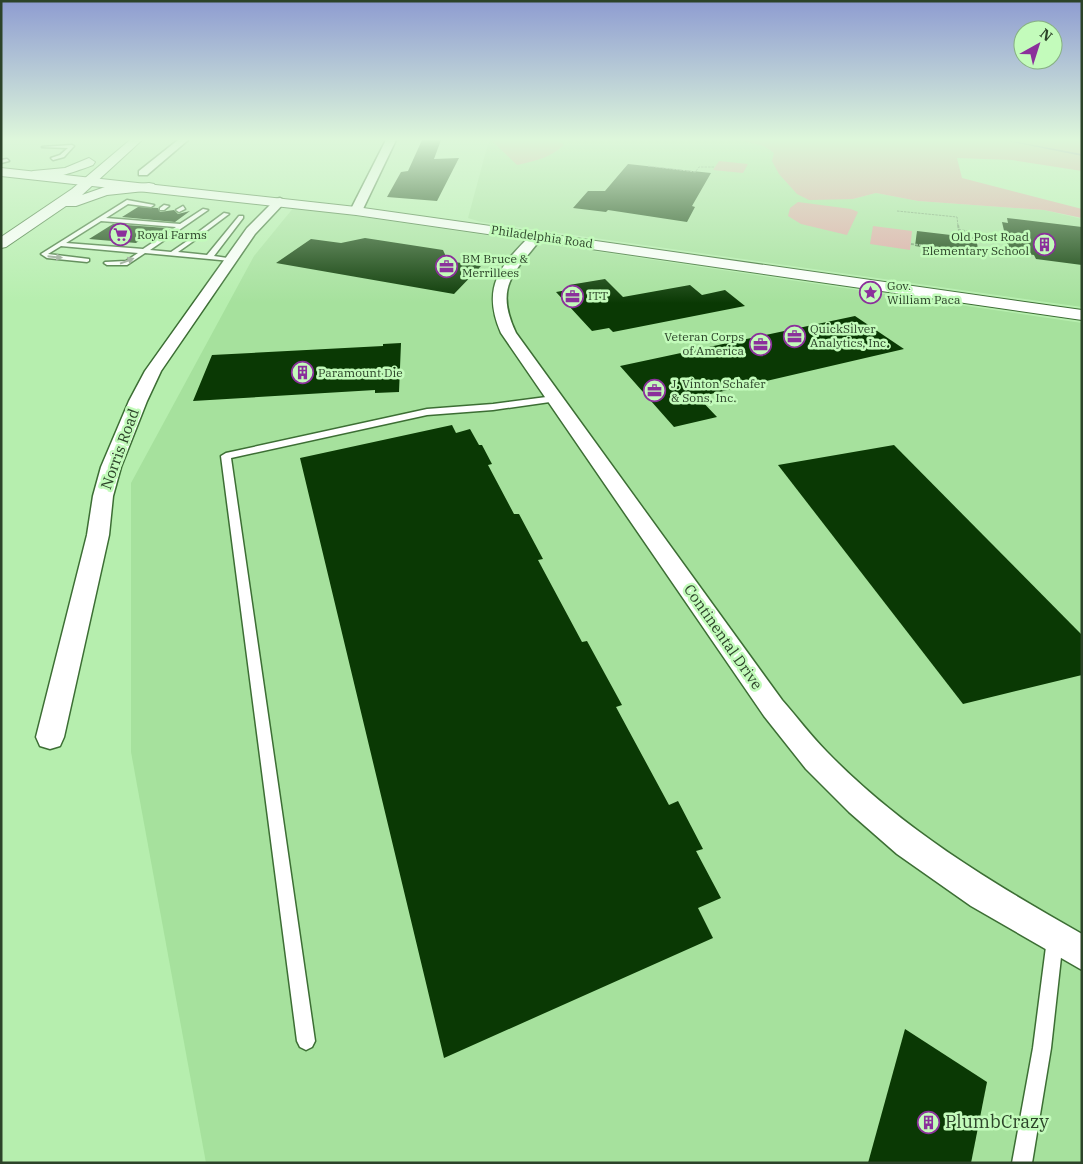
<svg xmlns="http://www.w3.org/2000/svg" width="1083" height="1164" font-family="'IBM Plex Serif',serif">
<style>
.built{fill:#a6e19d}
.green{fill:#dfa7a5}
.lines{fill:none;stroke-linecap:round;stroke-linejoin:round}
.stream{fill:#a779af;fill-rule:evenodd}
.building{fill:#0a3904}
.lane-casing{stroke:#3c6e34;stroke-width:3}
.street-casing{stroke:#3c6e34;stroke-width:3}
.secondary-casing{stroke:#3c6e34;stroke-width:2}
.highway-casing{stroke:#3c6e34;stroke-width:2}
.path-far1{stroke:#759e70;stroke-width:1;stroke-dasharray:2.5 1;stroke-linecap:butt}
.path{stroke:#759e70;stroke-width:2;stroke-dasharray:3 1;stroke-linecap:butt}
.lane{fill:#fff;fill-rule:evenodd}
.street{fill:#fff;fill-rule:evenodd}
.secondary{fill:#fff;fill-rule:evenodd}
.highway{fill:#fff;fill-rule:evenodd}
.oneway{fill:#96a194}
.labels{text-anchor:middle;stroke-width:5;stroke-linejoin:round;paint-order:stroke}
.far-poi-label{font-size:12px;fill:#2c4329;stroke:#c3fbbb;text-anchor:start}
.far-street-label{font-size:12px;fill:#2c4329;stroke:#c3fbbb}
.street-label{font-size:15px;fill:#2c4329;stroke:#c3fbbb}
.near-poi-label{font-size:18px;fill:#2c4329;stroke:#c3fbbb;text-anchor:start}
</style>
<rect width="100%" height="100%" fill="#b6eeae"/>
<g class="built">
<polygon points="489,140 751,141 764,146 853,199 876,193 918,201 1044,210 1082,219 1082,307 481,222 468,218"/>
<polygon points="294,207 1082,323 1082,1163 206,1163 131,752 131,483 254,256"/>
</g>
<g class="green">
<path d="M 495,140 L 557,140 L 564,145 C 550,158 535,161 517,165 L 492,141 Z"/>
<polygon points="740,140 1082,140 1082,171 1012,160 957,158 962,178 1082,209 1082,218 1044,210 918,201 876,193 853,199 809,200 797,194 779,174 772,161 774,153 764,146"/>
<polygon points="719,161 748,164 743,173 713,170"/>
<polygon points="798,202 851,209 858,212 847,235 801,224 788,216 790,208"/>
<polygon points="873,226 912,231 910,250 870,244"/>
</g>
<g class="lines">
<g class="stream">
<polygon points="1003,140 1006,140 1082,154 1082,156"/>
<polygon points="1082,146 1082,150 1081,149"/>
</g>
</g>
<g class="building">
<polygon points="422,140 441,140 434,159 459,158 437,201 387,197 401,172 408,171"/>
<polygon points="628,164 683,170 711,173 692,206 695,207 687,222 608,210 606,212 573,208 588,191 605,191"/>
<polygon points="138,207 158,208 160,212 174,210 178,214 190,211 175,222 122,217"/>
<polygon points="1007,218 1082,227 1082,265 1036,259 1034,255 1009,252 1002,222 1008,223"/>
<polygon points="113,224 166,228 155,236 147,235 136,243 89,239"/>
<polygon points="917,231 976,238 979,254 915,246"/>
<polygon points="365,238 443,250 448,261 481,266 454,294 276,263 311,239 341,243"/>
<polygon points="605,279 623,297 690,285 702,295 725,290 745,306 613,332 609,328 592,331 556,292 573,289 569,285"/>
<polygon points="855,316 904,349 698,397 717,417 674,427 620,366"/>
<polygon points="401,343 399,392 375,393 375,390 193,401 212,355 383,346 383,344"/>
<polygon points="452,425 456,433 470,429 479,445 482,445 492,464 488,465 514,514 519,514 543,559 538,560 582,642 587,641 622,705 616,707 669,805 678,801 703,849 696,851 721,898 698,908 713,938 444,1058 300,458"/>
<polygon points="894,445 1082,635 1082,675 963,704 778,465"/>
<polygon points="905,1029 987,1082 971,1163 868,1163"/>
</g>
<g class="lines">
<defs>
<g id="lane">
<polygon points="72,145 74,146 64,157 53,160 51,158 60,155 68,148 42,147"/>
<polygon points="7,159 9,161 1,163 1,160"/>
<path d="M 127,200 L 154,205 L 151,207 L 128,204 L 106,218 L 180,224 L 203,209 L 208,210 L 150,250 L 171,252 L 193,237 L 196,239 L 195,240 L 178,252 L 207,255 L 239,216 L 243,216 L 243,218 L 214,256 L 234,259 L 231,261 L 145,253 L 127,265 L 107,265 L 104,263 L 105,262 L 126,261 L 138,253 L 61,246 L 48,254 L 89,259 L 89,261 L 87,262 L 47,258 L 41,254 ZM 101,221 L 176,227 L 143,249 L 66,243 Z"/>
<polygon points="164,205 169,206 164,210 160,210 160,208"/>
<polygon points="183,206 185,209 179,212 176,210"/>
<polygon points="224,213 229,214 201,235 197,235 197,233"/>
<polygon points="554,396 558,399 557,401 493,410 427,415 231,458 315,1041 312,1047 306,1050 300,1047 297,1041 221,456 226,453 427,409 493,404"/>
<polygon points="1055,931 1061,933 1063,939 1051,1048 1032,1163 1012,1163 1033,1048 1047,939 1049,933"/>
</g>
<g id="street">
<polygon points="178,140 188,140 147,175 139,175 139,171"/>
<polygon points="386,140 396,140 362,211 360,213 352,213 350,211"/>
<polygon points="280,198 286,201 255,234 161,371 147,401 121,467 113,496 109,535 64,737 60,746 50,749 40,746 36,737 87,535 93,496 101,467 129,401 145,371 247,228 276,199"/>
<path d="M 537,232 L 543,236 C 516,272 493,284 516,333 L 782,700 C 797,717 811,736 827,752 C 901,828 990,882 1082,934 L 1082,970 L 971,906 L 897,854 L 849,812 L 806,769 L 764,716 L 501,333 C 481,287 500,266 533,233 Z"/>
</g>
<polygon id="secondary" points="1,168 356,207 1082,310 1082,320 356,215 1,176"/>
<g id="highway">
<polygon points="130,140 142,140 82,195 105,187 149,183 154,184 156,187 154,190 107,195 76,206 66,206 6,247 1,248 1,237 72,189"/>
<path d="M 89,158 L 95,162 L 93,165 C 80,170 37,186 27,175 L 33,171 L 65,168 Z"/>
</g>
</defs>
<use href="#lane" class="lane-casing"/>
<use href="#street" class="street-casing"/>
<use href="#secondary" class="secondary-casing"/>
<use href="#highway" class="highway-casing"/>
<g class="path-far1">
<polyline points="648,166 696,172"/>
<polyline points="696,171 699,167 715,167"/>
<polyline points="897,211 957,217 958,226"/>
</g>
<g class="path">
<polyline points="958,225 959,230 972,232"/>
<polyline points="911,244 935,247"/>
</g>
<use href="#lane" class="lane"/>
<use href="#street" class="street"/>
<use href="#secondary" class="secondary"/>
<use href="#highway" class="highway"/>
</g>
<defs><path id="oneway-solid" d="M-6-.8H1V-3.2L6.5 0L1 3.2V.8H-6Z" transform="scale(1.25)"/></defs>
<g class="oneway">
<use href="#oneway-solid" transform="translate(55 257) rotate(6)"/>
<use href="#oneway-solid" transform="translate(127 261) rotate(-21)"/>
</g>
<linearGradient id="sky" x2="0" y2="1"><stop stop-color="#8e9cd1"/><stop offset="0.46" stop-color="#def7db"/><stop offset="1" stop-color="#def7db" stop-opacity="0"/></linearGradient>
<rect width="1083" height="303" fill="url(#sky)"/>
<defs>
<symbol id="supermarket-ring" viewBox="-11 -11 22 22"><circle r="9.5" fill="#c3fbbb" stroke="#8b309b" stroke-width="1.5"/><path d="M-6-5.5h2.5l.6 2H6L4.5 2H-2.5L-4.4-4H-6ZM-1.5 3.2a1.3 1.3 0 1 0 .1 0ZM3 3.2a1.3 1.3 0 1 0 .1 0Z" fill="#8b309b"/></symbol>
<symbol id="building-ring" viewBox="-11 -11 22 22"><circle r="9.5" fill="#c3fbbb" stroke="#8b309b" stroke-width="1.5"/><path d="M-4-6H4V6H1V3H-1V6H-4ZM-2.5-4.3h1.7v1.8h-1.7ZM.8-4.3h1.7v1.8H.8ZM-2.5-1h1.7V.8h-1.7ZM.8-1h1.7V.8H.8Z" fill="#8b309b"/></symbol>
<symbol id="office-ring" viewBox="-11 -11 22 22"><circle r="9.5" fill="#c3fbbb" stroke="#8b309b" stroke-width="1.5"/><path d="M-6-3h4V-5.5h4V-3h4V5H-6ZM-1-4.5V-3h2v-1.5ZM-6 0V1H6V0Z" fill="#8b309b"/></symbol>
<symbol id="sight-ring" viewBox="-11 -11 22 22"><circle r="9.5" fill="#c3fbbb" stroke="#8b309b" stroke-width="1.5"/><path d="M0-6L1.8-2.2L6-1.7L2.9 1.2L3.7 5.4L0 3.3L-3.7 5.4L-2.9 1.2L-6-1.7L-1.8-2.2Z" fill="#8b309b"/></symbol>
</defs>
<g fill-rule="evenodd">
<use href="#supermarket-ring" x="108" y="222" width="25" height="25"/>
<use href="#building-ring" x="1032" y="232" width="25" height="25"/>
<use href="#office-ring" x="434" y="254" width="25" height="25"/>
<use href="#sight-ring" x="858" y="280" width="25" height="25"/>
<use href="#office-ring" x="560" y="284" width="25" height="25"/>
<use href="#office-ring" x="782" y="324" width="25" height="25"/>
<use href="#office-ring" x="748" y="332" width="25" height="25"/>
<use href="#building-ring" x="290" y="360" width="25" height="25"/>
<use href="#office-ring" x="642" y="378" width="25" height="25"/>
<use href="#building-ring" x="916" y="1110" width="25" height="25"/>
</g>
<g class="labels">
<g class="far-poi-label">
<text x="137" y="239">Royal Farms</text>
<text x="1029" y="241" text-anchor="end">Old Post Road<tspan x="1029" dy="14">Elementary School</tspan></text>
<text x="462" y="263">BM Bruce &amp;<tspan x="462" dy="14">Merrillees</tspan></text>
<text x="887" y="290">Gov.<tspan x="887" dy="14">William Paca</tspan></text>
<text x="588" y="300">ITT</text>
<text x="810" y="333">QuickSilver<tspan x="810" dy="14">Analytics, Inc.</tspan></text>
<text x="744" y="341" text-anchor="end">Veteran Corps<tspan x="744" dy="14">of America</tspan></text>
<text x="318" y="377">Paramount Die</text>
<text x="671" y="388">J. Vinton Schafer<tspan x="671" dy="14">&amp; Sons, Inc.</tspan></text>
</g>
<g class="far-street-label">
<text transform="translate(542 237) rotate(8)" y="4">Philadelphia Road</text>
</g>
<g class="street-label">
<text transform="translate(120 449) rotate(-70)" y="5">Norris Road</text>
<text transform="translate(723 637) rotate(55)" y="5">Continental Drive</text>
</g>
<g class="near-poi-label">
<text x="945" y="1128">PlumbCrazy</text>
</g>
</g>
<rect width="1083" height="1164" fill="none" stroke="#2c4329" stroke-width="5"/>
<g transform="translate(1038 45) rotate(39)"><circle r="24" fill="#c3fbbb" stroke="#87b181"/>
<path d="M0-4L9 19L0 12L-9 19Z" fill="#8b309b"/>
<text y="-8" font-size="14" font-weight="bold" text-anchor="middle" fill="#2c4329">N</text>
</g>
</svg>
